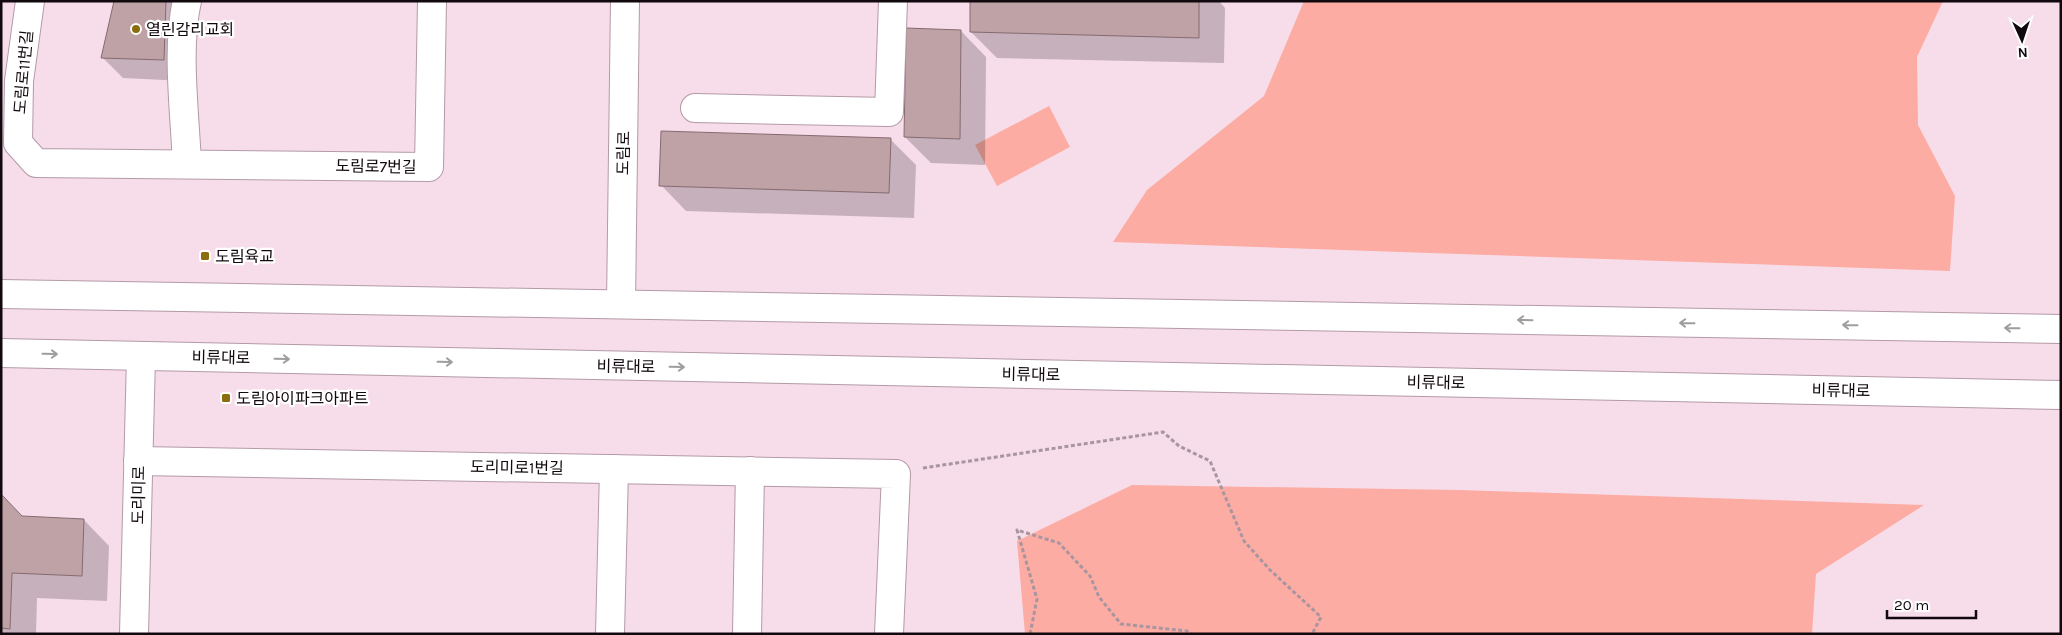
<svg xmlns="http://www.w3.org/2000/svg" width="2062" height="635" font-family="Karla,'Noto Sans KR',sans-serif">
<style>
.green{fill:#fcaca3}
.shadow{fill:#0003}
.building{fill:#bea2a6;stroke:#856b70}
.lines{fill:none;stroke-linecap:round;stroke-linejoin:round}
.minor-casing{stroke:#b39aa7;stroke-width:30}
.major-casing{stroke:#b39aa7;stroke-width:30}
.path{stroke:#a9959f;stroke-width:3;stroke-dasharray:4 2.5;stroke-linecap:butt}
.minor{stroke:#fff;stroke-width:28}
.major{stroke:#fff;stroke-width:28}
.oneway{stroke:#a09d9f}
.poi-dot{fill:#8b6d0d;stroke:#fff;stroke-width:2}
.labels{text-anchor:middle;stroke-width:4.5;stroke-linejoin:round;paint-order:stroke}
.poi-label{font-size:16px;fill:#11090e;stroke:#fff;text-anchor:start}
.street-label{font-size:16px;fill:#11090e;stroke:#fff}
</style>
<rect width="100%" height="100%" fill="#f7ddea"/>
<g class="green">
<polygon points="1304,1 1943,1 1917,57 1918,125 1955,196 1950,271 1113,242 1147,190 1264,96"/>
<polygon points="1049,106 1070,147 997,186 975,145"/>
<polygon points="1132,485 1459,490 1924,505 1816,574 1812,634 1025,634 1017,541"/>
</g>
<g class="shadow">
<polygon points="115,1 171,1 187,17 185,81 123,78 102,57"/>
<polygon points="972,1 1219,1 1225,8 1224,63 997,58 971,32"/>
<polygon points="961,31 986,57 985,165 931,163 905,137"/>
<polygon points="890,139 916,165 914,218 686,211 661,185"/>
<polygon points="1,495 23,517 84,520 109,546 107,601 37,598 36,634 1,634"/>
</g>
<g class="building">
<polygon points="114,1 166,1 164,60 101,58"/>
<polygon points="970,1 1199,1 1199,38 970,32"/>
<polygon points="906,28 961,30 960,139 904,137"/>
<polygon points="661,131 891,138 889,193 659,186"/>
<polygon points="1,494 22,516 84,519 82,576 12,573 10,629 1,628"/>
</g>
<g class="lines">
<defs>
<g id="minor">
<polyline points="30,1 19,81 18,143 36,163 429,167 432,1"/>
<path d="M 187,1 C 176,47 185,116 187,164"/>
<polyline points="695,108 889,112 893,1"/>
<polyline points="621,304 625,1"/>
<polyline points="138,461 896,474 889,634"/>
<polyline points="134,634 141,356"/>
<polyline points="610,634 614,469"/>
<polyline points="747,634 750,471"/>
</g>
<g id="major">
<polyline points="1,294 2061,329"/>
<polyline points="1,353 2061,395"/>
</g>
</defs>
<use href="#minor" class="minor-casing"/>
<use href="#major" class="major-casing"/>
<g class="path">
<polyline points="923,468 1163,432 1179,446 1210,461 1244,541 1270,570 1321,617 1312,634"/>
<polyline points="1030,634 1037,599 1017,530 1059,543 1090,576 1099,597 1121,624 1187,631 1191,634"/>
</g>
<use href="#minor" class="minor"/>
<use href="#major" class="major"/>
</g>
<defs><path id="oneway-shaft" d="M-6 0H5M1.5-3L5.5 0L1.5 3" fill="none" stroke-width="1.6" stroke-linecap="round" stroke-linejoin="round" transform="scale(1.25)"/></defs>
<g class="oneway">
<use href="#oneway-shaft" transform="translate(1525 320) rotate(-179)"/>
<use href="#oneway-shaft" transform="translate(1687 323) rotate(-179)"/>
<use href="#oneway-shaft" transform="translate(1850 325) rotate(-179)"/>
<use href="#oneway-shaft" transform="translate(2012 328) rotate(-179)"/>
<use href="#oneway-shaft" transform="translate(50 354) rotate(1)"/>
<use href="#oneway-shaft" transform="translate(282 359) rotate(1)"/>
<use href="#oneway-shaft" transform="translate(445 362) rotate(1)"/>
<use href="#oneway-shaft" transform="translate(677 367) rotate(1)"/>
</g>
<g class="poi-dot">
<circle cx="136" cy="29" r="5"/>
<rect x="200" y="251" width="10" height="10" rx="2.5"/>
<rect x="221" y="393" width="10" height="10" rx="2.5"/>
</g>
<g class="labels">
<g class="poi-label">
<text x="146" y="35">열린감리교회</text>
<text x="215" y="262">도림육교</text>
<text x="236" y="404">도림아이파크아파트</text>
</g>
<g class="street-label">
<text transform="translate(23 72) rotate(-85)" y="6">도림로11번길</text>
<text transform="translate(623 153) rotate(-89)" y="6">도림로</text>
<text transform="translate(376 166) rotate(1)" y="6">도림로7번길</text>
<text transform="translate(221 357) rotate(1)" y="6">비류대로</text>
<text transform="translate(626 366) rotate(1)" y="6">비류대로</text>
<text transform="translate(1031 374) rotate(1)" y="6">비류대로</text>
<text transform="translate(1436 382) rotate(1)" y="6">비류대로</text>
<text transform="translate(1841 390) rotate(1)" y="6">비류대로</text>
<text transform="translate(517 467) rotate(1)" y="6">도리미로1번길</text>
<text transform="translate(138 495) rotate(-89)" y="6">도리미로</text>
</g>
</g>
<rect width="2062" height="635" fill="none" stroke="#11090e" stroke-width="5"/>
<g transform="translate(2022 40) rotate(177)" stroke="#ffffff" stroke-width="4" paint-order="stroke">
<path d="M0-4L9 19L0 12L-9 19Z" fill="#11090e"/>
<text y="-8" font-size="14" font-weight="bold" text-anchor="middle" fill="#11090e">N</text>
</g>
<path d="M1887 610v8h89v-8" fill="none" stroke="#11090e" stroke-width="2.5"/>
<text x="1894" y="610" font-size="15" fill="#11090e" stroke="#ffffff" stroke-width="4" paint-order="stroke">20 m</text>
</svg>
